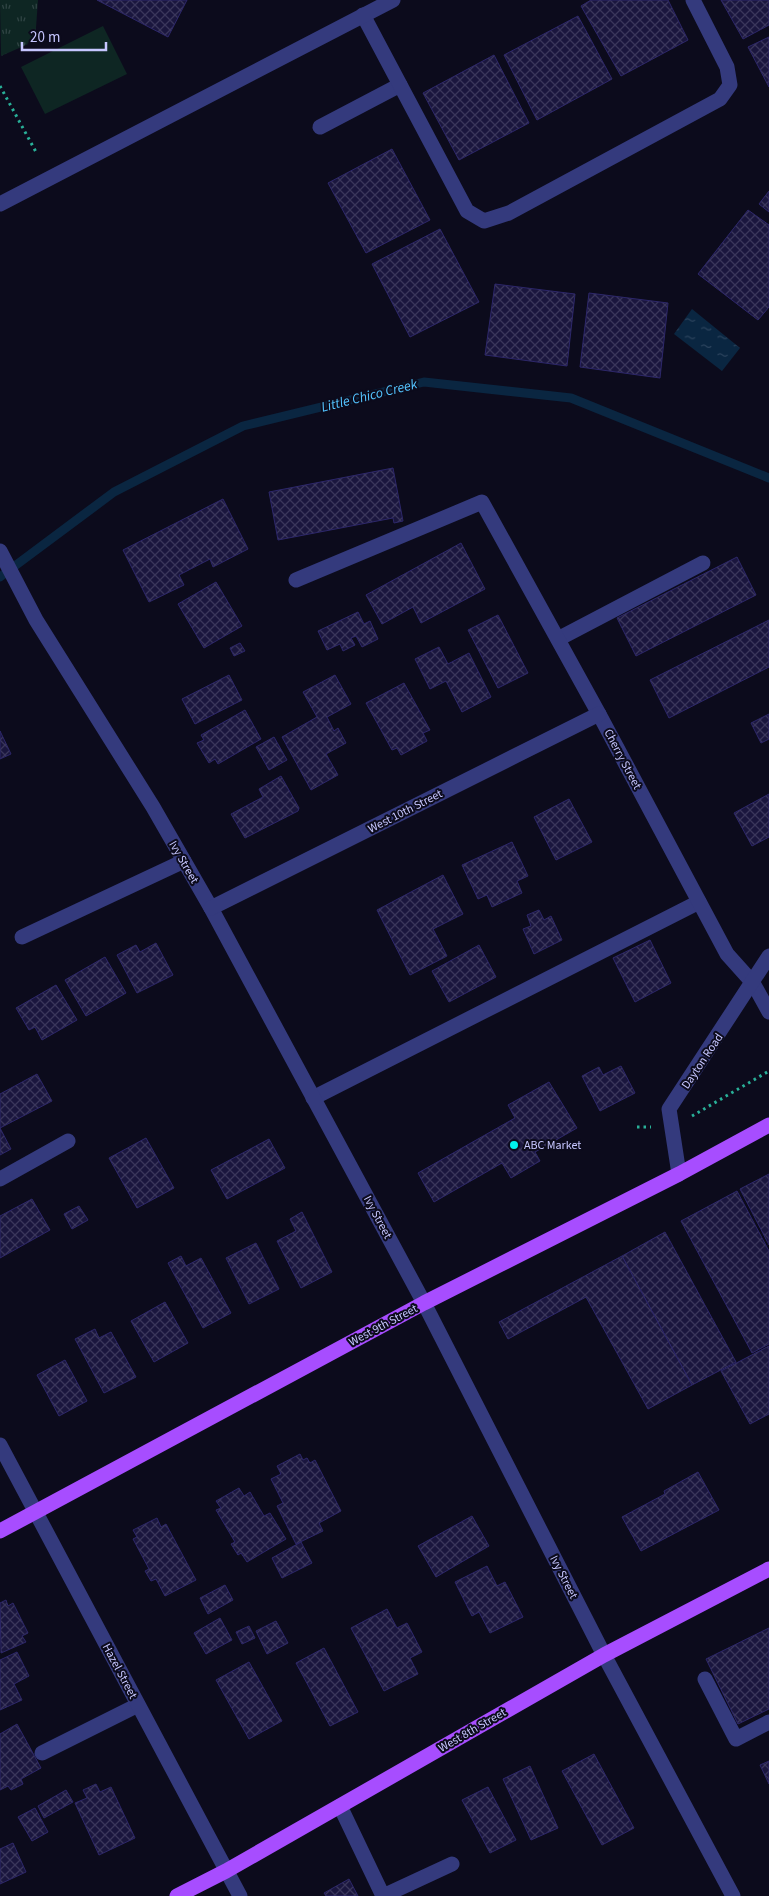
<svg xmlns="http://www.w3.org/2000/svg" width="769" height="1896" font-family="'Source Sans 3',sans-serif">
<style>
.park{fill:url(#park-tufts)}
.pitch{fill:#0e2623}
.water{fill:url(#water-ripples)}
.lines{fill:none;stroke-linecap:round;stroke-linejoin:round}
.stream{stroke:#0a2641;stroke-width:9}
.building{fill:url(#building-cross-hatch);stroke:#2d276a}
.path{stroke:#29b098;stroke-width:3;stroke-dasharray:2.5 4;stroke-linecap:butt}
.lane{stroke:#343a7d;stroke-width:15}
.street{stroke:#343a7d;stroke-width:15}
.primary{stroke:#a74dff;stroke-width:15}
.poi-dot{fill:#00f1ed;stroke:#0c0b1c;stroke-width:2}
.labels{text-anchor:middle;stroke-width:4;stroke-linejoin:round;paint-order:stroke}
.street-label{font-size:12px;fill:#c6c6ff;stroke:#0c0b1c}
.poi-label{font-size:12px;fill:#c6c6ff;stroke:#0c0b1c;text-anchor:start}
.water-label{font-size:14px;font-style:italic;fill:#54c4ff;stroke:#0c0b1c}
</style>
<defs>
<pattern id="park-tufts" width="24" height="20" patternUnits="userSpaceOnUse" patternTransform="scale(1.25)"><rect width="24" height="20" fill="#0e2623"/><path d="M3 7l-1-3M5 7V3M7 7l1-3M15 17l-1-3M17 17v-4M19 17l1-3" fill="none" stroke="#304444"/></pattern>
<pattern id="water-ripples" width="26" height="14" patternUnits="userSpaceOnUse" patternTransform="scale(1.25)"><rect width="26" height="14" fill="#0a2641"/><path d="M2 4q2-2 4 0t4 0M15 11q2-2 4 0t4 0" fill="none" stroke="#2c445e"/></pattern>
<pattern id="building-cross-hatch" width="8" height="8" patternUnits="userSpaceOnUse" patternTransform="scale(1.25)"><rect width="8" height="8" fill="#1a163e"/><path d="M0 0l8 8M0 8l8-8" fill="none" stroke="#3a365b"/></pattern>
</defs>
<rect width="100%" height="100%" fill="#0c0b1c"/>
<polygon class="park" points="0,0 38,0 35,41 1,56"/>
<polygon class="pitch" points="103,26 127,74 45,114 21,67"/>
<polygon class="water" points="692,309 740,348 722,371 674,334"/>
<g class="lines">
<polyline class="stream" points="0,577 114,492 243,426 424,382 571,398 769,478"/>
</g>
<g class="building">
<polygon points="97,0 187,0 168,37"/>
<polygon points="591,0 668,0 688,40 621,76 581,6"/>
<polygon points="721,0 769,0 769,25 743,39"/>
<polygon points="578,16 612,79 537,120 504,55"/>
<polygon points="769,37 769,87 748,47"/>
<polygon points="494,55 529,123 459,160 423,93"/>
<polygon points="392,149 430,220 366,253 328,183"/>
<polygon points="769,191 769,212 759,204"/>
<polygon points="748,210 769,225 769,307 758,320 698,274"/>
<polygon points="440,229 479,302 410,337 372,264"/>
<polygon points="495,284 575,294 567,366 485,355"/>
<polygon points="589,293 668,303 660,378 580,367"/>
<polygon points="393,468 403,521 394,523 393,518 278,540 269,492"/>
<polygon points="223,499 248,549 213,567 210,559 179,575 184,585 149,602 123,550"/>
<polygon points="461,543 485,589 421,623 413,607 382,624 366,595"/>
<polygon points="737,557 756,595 636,656 617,618"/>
<polygon points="216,582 242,626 204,648 178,604"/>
<polygon points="358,612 364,624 370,621 378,639 362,647 356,636 351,638 355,645 343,651 340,644 327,650 318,631"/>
<polygon points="498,615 528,673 498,688 468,630"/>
<polygon points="769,620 769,667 669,718 650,680"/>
<polygon points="240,643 245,651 234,656 230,648"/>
<polygon points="439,647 448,664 469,653 491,697 462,712 446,681 430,689 415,659"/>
<polygon points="229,675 242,700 195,724 182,699"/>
<polygon points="335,675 351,704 327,717 334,731 338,728 346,743 326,754 338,775 311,790 282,737 317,717 303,692"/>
<polygon points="404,683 430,730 423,733 427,741 401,755 397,748 392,750 366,703"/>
<polygon points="245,710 261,739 218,764 215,759 209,763 197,743 204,740 201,735"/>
<polygon points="769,714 769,739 761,743 751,723"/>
<polygon points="0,731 11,754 0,759"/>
<polygon points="274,737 287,760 269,770 256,747"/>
<polygon points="281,776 299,808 298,811 245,838 231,814 263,797 259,789"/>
<polygon points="769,794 769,837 752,846 734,813"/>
<polygon points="569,799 592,842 556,860 534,817"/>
<polygon points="512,842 528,876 517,881 522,893 492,907 487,895 478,899 462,865"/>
<polygon points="443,875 463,914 433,929 447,956 410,975 377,910"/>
<polygon points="539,910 544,920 551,916 562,940 534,954 523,929 531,926 527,915"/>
<polygon points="650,940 671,983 635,1002 613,958"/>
<polygon points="156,943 173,975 137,993 117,955 136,945 140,952"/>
<polygon points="479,945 496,977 449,1002 432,971"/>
<polygon points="105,957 126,993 86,1016 65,980"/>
<polygon points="56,985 77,1020 42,1040 35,1027 29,1030 16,1008"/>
<polygon points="621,1066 635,1093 600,1111 582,1076 599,1067 603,1075"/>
<polygon points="37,1074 52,1101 0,1128 11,1149 0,1155 0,1094"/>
<polygon points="549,1082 577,1128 535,1152 540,1161 511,1178 502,1163 434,1202 418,1173 515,1118 508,1105"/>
<polygon points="146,1138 174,1188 137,1208 109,1158"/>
<polygon points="269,1139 285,1168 227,1199 211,1170"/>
<polygon points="769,1174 769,1245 740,1189"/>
<polygon points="737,1191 769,1251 769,1344 752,1353 681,1221"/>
<polygon points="32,1199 50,1230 0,1258 0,1216"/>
<polygon points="79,1206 88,1220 72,1229 64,1214"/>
<polygon points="302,1212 332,1272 301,1288 277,1241 296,1231 290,1219"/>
<polygon points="665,1232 736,1362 692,1385 622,1256"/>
<polygon points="256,1243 279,1289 249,1304 226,1258"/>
<polygon points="181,1256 186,1266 201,1258 231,1313 203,1328 168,1263"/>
<polygon points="622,1256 692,1385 648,1409 586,1297 508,1339 499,1322"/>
<polygon points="165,1302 188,1343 154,1362 131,1321"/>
<polygon points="95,1329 99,1338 111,1332 136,1377 104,1393 75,1339"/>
<polygon points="769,1346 769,1414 750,1424 721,1371"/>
<polygon points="65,1360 87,1401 59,1416 37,1375"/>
<polygon points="300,1454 303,1460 307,1458 310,1463 315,1460 341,1511 319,1523 323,1531 296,1544 277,1506 283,1503 271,1479 281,1474 277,1466"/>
<polygon points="698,1472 719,1510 641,1551 622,1517 665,1494 664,1491"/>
<polygon points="239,1488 244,1496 250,1492 264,1516 270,1513 286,1539 247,1562 241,1553 238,1555 231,1544 235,1542 216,1510 221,1508 216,1501"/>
<polygon points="472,1516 489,1546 436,1577 418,1546"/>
<polygon points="157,1518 161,1527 166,1524 196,1580 165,1596 156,1579 151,1581 145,1571 149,1569 133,1539 137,1537 133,1530"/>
<polygon points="301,1542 312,1563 282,1578 272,1558"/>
<polygon points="487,1566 497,1586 505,1582 523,1617 490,1633 479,1612 472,1616 455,1582"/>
<polygon points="225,1585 233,1600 208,1614 200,1598"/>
<polygon points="6,1600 8,1606 13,1603 28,1633 22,1636 26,1642 1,1653 0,1603"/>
<polygon points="387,1609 397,1628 407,1623 422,1652 410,1658 418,1674 384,1691 351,1628"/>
<polygon points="220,1618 232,1640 206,1654 194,1633"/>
<polygon points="276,1621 288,1643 267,1654 256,1631"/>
<polygon points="249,1626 255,1638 242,1644 236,1632"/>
<polygon points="769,1628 769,1709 738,1724 706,1659"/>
<polygon points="324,1648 358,1712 330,1726 296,1663"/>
<polygon points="17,1652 29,1676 14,1684 22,1700 0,1710 0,1660"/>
<polygon points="249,1662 282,1721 249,1739 216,1680"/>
<polygon points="17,1724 41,1768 21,1779 23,1784 11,1790 8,1786 0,1790 0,1734"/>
<polygon points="594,1754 634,1828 602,1845 562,1771"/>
<polygon points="769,1761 769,1784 760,1765"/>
<polygon points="530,1766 558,1828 531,1840 503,1779"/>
<polygon points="96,1784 100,1792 111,1787 135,1838 99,1855 75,1803 87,1798 83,1790"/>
<polygon points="488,1787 516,1840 490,1853 462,1800"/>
<polygon points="66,1790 73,1802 44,1818 38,1806"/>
<polygon points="35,1808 48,1832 32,1841 18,1817"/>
<polygon points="13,1843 26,1872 0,1884 0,1849"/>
<polygon points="349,1879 358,1896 326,1896 324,1893"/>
</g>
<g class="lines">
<g class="path">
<polyline points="0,86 36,152"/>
<polyline points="692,1116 769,1071"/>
<polyline points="637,1127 651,1127"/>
</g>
<g class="lane">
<polyline points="320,127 400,85"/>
<polyline points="558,639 703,563"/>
<polyline points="22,937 184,861"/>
<polyline points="313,1098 699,902"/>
<polyline points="0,1179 68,1141"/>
<polyline points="705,1679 736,1739 769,1722"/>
<polyline points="42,1753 138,1705"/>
<polyline points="340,1806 383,1896 452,1864"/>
</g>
<g class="street">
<polyline points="363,15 467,211 484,221 509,213 720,99 730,85 727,67 693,0"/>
<polyline points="0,204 393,0"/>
<polyline points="0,551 36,620 153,807 211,908 424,1303 604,1655 733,1896"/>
<polyline points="296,580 482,502 599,714 727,954 753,983 769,1012"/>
<polyline points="211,908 599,714"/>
<polyline points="679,1174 669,1109 769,956"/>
<polyline points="0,1445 240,1896"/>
</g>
<g class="primary">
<polyline points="0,1531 424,1303 679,1174 769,1125"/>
<polyline points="177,1896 226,1871 604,1655 769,1569"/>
</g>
</g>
<circle class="poi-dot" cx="514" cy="1145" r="5"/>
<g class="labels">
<g class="street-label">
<text transform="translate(623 759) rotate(62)" y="4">Cherry Street</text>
<text transform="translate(405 811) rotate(-27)" y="4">West 10th Street</text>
<text transform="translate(184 862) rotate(60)" y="4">Ivy Street</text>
<text transform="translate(702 1061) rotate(-56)" y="4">Dayton Road</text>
<text transform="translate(378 1217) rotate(62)" y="4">Ivy Street</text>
<text transform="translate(383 1325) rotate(-28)" y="4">West 9th Street</text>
<text transform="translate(564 1577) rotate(63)" y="4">Ivy Street</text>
<text transform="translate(120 1671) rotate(62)" y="4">Hazel Street</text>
<text transform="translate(472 1730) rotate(-30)" y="4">West 8th Street</text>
</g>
<g class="poi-label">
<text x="524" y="1149">ABC Market</text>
</g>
<g class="water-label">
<text transform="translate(369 395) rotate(-14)" y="5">Little Chico Creek</text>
</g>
</g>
<path d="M22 42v8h84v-8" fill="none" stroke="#c6c6ff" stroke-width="2.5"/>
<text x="30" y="42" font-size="15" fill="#c6c6ff" stroke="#0c0b1c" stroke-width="4" paint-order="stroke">20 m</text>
</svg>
